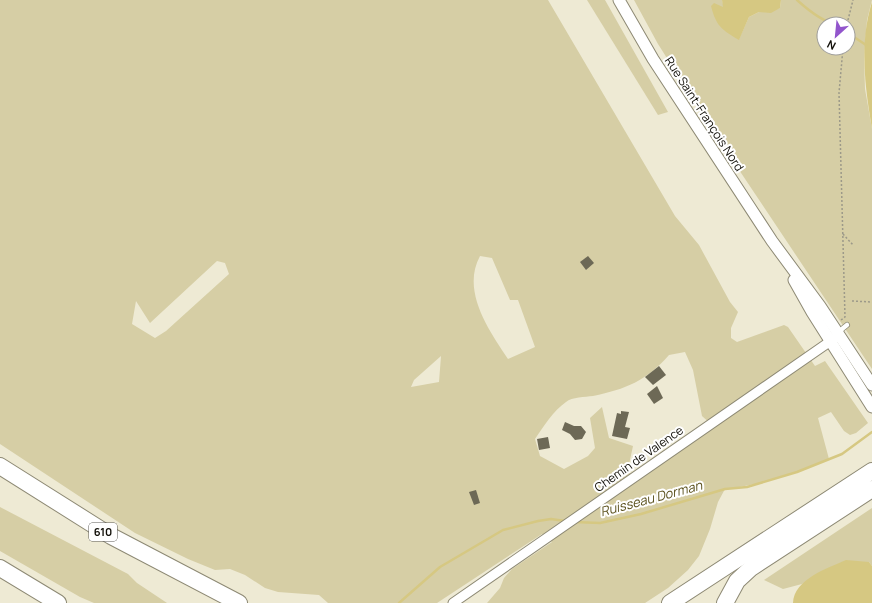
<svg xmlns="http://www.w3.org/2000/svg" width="872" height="603" font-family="Manrope,sans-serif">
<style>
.green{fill:#d6cea5;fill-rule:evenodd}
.water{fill:#d6c882}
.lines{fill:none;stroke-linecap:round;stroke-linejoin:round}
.stream{stroke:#d6c882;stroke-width:2.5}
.building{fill:#6d6956}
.service-casing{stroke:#8d8974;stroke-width:6}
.minor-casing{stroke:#8d8974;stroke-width:11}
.tertiary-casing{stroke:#8d8974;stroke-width:13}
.motorway-casing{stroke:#8d8974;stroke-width:18}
.path{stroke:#9c9989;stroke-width:1.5;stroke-dasharray:2 2;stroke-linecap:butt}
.service{stroke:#fff;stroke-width:4.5}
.minor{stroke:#fff;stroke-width:9}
.tertiary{stroke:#fff;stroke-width:11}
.motorway{stroke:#fff;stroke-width:16}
.labels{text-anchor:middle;stroke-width:4;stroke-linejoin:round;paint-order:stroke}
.shield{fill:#fff;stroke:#585752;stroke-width:1}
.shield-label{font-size:11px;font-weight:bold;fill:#110f08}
.street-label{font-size:12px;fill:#110f08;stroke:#fff}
.water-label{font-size:13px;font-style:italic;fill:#594f1a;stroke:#fff}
</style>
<rect width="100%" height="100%" fill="#eeead4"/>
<g class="green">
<path d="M 0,0 L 548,0 L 675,216 L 699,245 L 730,302 L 738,312 L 731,328 L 731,338 L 737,342 L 784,325 L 788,327 L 815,366 L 825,361 L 868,423 L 856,433 L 850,435 L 844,431 L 831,412 L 818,418 L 829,459 C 795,473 762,485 725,489 L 718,502 L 710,529 L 699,556 L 688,570 L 668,588 L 645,603 L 487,603 L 500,588 L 504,578 L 512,569 L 552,542 L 542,534 L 437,603 L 328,603 L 319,595 L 278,592 L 265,588 L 245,575 L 230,569 L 215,570 L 188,559 L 135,533 L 0,444 ZM 480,256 L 492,258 L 510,300 L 518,300 L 535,347 L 508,359 C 489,330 461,291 480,256 ZM 217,261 L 225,263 L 229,274 L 166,331 L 155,338 L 132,324 L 136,301 L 150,323 ZM 685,352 L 693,370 L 702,416 L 714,427 L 635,483 L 628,469 L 633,446 L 609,438 L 602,407 L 590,418 L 595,448 L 588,456 L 564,469 L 540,456 L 535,439 C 544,426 553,411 566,402 C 572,397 585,397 593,396 C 626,389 646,381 669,355 ZM 441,356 L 439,382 L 411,387 L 414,380 Z"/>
<polygon points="587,0 605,0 668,112 658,115"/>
<path d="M 634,0 L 722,0 L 724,8 L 739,39 L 749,17 L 759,12 L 780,8 L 781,0 L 872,0 L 867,20 L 864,59 L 865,89 L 872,129 L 872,369 L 717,137 L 658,44 ZM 824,24 L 848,24 L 848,48 L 824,48 Z"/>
<polygon points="0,507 128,574 137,583 167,603 94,603 80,597 0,551"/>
<polygon points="872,508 872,566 869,562 819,573 802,584 783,589 764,580"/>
</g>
<g class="water">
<path d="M 722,0 L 781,0 L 780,8 L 771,13 L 759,12 L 749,17 L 739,40 C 722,30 716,26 711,6 L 714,3 L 723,7 Z"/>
<path d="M 872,2 L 872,129 C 865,87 859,43 872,2 Z"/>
<path d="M 846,560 L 869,562 L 872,566 L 872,603 L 793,603 C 794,579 828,568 846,560 Z"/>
</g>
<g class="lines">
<g class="stream">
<path d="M 797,0 C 807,9 822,22 836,24"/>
<polyline points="848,28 854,37 866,45"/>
<polyline points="574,522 600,523 641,514 725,489 747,487 797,472 842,454 872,432"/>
<polyline points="399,603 440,567 503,530 538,521 551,519 565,521"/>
</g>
</g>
<g class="building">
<polygon points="588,256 594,263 586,270 580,262"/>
<polygon points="659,366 666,375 653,385 645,377"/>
<polygon points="657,386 663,398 654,404 647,394"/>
<polygon points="621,411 629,412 625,427 630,428 627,439 612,436 617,413 621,414"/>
<polygon points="565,422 574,426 581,426 586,432 582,439 575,440 570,434 562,430"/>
<polygon points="548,437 550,448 539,450 537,439"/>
<polygon points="476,490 480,503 474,505 469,492"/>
</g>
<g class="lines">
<defs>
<polyline id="service" points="839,334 842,329 847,325"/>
<polyline id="minor" points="453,603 835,338"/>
<g id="tertiary">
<polyline points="619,0 653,59 772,241 820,306 872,385"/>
<polyline points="794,280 812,312 872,407"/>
</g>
<g id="motorway">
<polyline points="0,466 111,536 239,603"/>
<polyline points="0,568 58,603"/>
<polyline points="670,603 872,471"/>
<polyline points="725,603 737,581 751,568 872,489"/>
</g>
</defs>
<use href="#service" class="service-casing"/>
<use href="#minor" class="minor-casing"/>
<use href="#tertiary" class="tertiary-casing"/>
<use href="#motorway" class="motorway-casing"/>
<g class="path">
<polyline points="847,24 853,0"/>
<polyline points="843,234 853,245"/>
<polyline points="852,301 872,302"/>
<polyline points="841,320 845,317 839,93 843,48"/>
</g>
<use href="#service" class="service"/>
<use href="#minor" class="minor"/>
<use href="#tertiary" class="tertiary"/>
<use href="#motorway" class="motorway"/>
</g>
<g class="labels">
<rect class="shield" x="89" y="523" width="28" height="18" rx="3"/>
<g class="shield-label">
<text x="103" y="536">610</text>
</g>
<g class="street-label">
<text transform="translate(704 114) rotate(57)" y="4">Rue Saint-François Nord</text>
<text transform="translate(639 459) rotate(-35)" y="4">Chemin de Valence</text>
</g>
<g class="water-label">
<text transform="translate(651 498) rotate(-15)" y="5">Ruisseau Dorman</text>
</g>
</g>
<g transform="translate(836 36) rotate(207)"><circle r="19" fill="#ffffff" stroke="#a09f9c"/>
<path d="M0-3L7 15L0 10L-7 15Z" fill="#9255cc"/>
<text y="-6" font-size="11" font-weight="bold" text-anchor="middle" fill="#110f08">N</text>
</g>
</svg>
